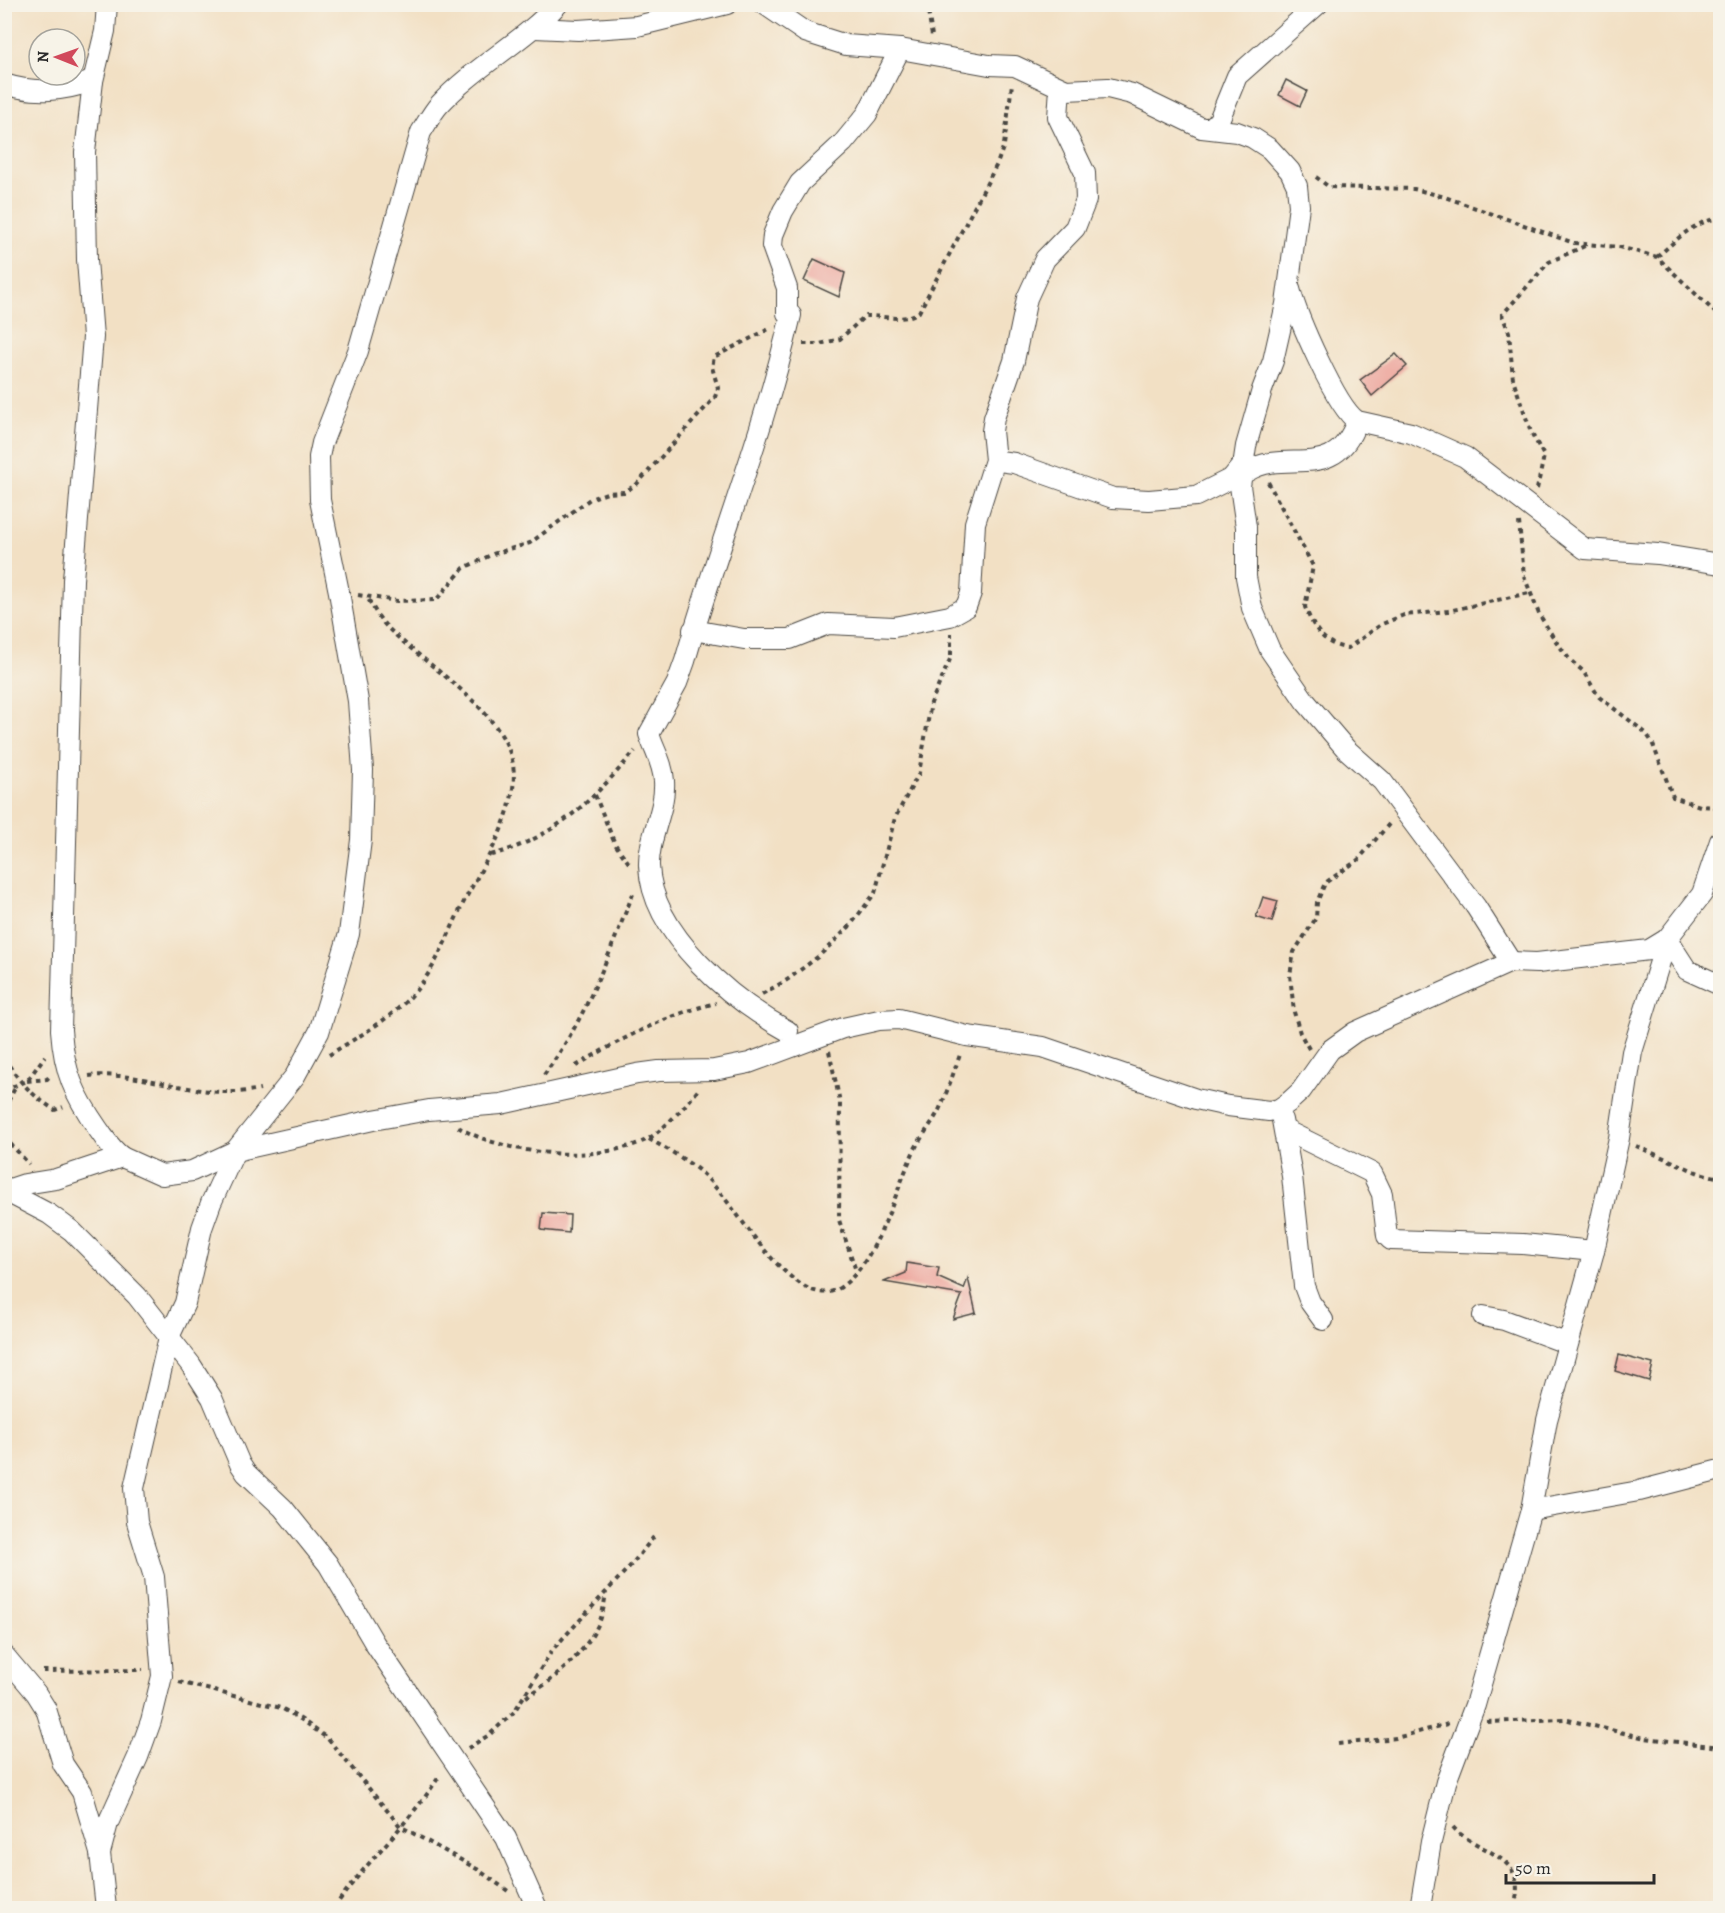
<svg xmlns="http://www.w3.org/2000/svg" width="1725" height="1913" font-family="Alegreya,serif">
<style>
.building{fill:#eda59c}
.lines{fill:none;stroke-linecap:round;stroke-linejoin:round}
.minor-casing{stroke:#494642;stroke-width:22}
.path{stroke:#494642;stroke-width:4;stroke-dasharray:4.5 4.5;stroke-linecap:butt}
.minor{stroke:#fff;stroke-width:20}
</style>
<rect width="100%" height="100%" fill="#f7f3e8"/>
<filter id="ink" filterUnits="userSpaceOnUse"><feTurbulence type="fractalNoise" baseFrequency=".0167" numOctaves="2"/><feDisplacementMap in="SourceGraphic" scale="12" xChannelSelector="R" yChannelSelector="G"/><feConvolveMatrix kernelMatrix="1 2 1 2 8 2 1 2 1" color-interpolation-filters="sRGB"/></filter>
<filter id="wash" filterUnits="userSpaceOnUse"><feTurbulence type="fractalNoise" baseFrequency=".008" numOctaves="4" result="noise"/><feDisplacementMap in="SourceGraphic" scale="24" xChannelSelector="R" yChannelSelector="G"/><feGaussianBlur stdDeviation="1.35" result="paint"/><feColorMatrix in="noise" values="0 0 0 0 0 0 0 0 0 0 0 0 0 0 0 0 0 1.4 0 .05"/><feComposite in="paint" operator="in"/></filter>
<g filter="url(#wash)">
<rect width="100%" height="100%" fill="#f2e0c4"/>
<g id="blocks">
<g class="building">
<polygon points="1286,80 1307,91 1300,106 1279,95"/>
<polygon points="814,259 845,273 839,297 804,281"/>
<polygon points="1396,354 1407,366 1372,396 1360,380"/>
<polygon points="1263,897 1278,901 1272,922 1256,917"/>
<polygon points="543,1213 570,1215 569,1233 541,1230"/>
<polygon points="907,1263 939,1268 937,1277 964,1289 968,1278 976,1313 953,1319 962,1295 884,1282 906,1273"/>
<polygon points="1619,1355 1653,1364 1649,1381 1615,1371"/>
</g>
</g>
</g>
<g filter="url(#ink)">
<use href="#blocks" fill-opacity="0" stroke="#494642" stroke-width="1.5"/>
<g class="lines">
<defs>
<g id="minor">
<path d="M 107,4 L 105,31 L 93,81 L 85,152 L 87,260 L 93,337 L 73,580 L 61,1030 C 64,1072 74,1094 98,1129 C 106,1140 111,1149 122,1157"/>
<polyline points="764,4 805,32 846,45 900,49 989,65 1015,66 1066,90 1108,88 1132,94 1202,128 1237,132 1253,138 1270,149 1290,171 1297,186 1299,206 1286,304 1273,361 1262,390 1246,446 1240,486 1246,527 1246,577 1252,608 1270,650 1305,701 1346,749 1382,781 1476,907 1511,962"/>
<polyline points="535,28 578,30 637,26 727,4"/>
<path d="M 4,84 C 35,94 63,91 93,81"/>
<polyline points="1202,128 1211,128 1219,120 1237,76 1318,4"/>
<path d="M 1290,289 C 1297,316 1336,407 1357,421 L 1411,433 L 1465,457 L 1585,549 L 1658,554 L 1720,564"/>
<path d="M 995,457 L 999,461 L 1014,463 L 1113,498 L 1149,500 L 1196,496 L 1232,478 L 1243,464 L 1248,471 C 1287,447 1334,485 1357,421"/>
<polyline points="693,630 744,639 790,639 828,624 894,627 950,616 966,607 971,593 975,523 995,460 992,431 994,418 1014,361 1027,298 1045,259 1075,228 1086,200 1085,173 1058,117 1060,88"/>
<path d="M 788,1031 C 733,1001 652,935 649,866 C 648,837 666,810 664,781 C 663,763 654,750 649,734 L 677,683 L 685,661 C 718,545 764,433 791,315 L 787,313 L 787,288 L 772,246 L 773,235 L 783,211 L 800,183 L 843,143 L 867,114 L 900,49"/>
<polyline points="1282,1120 1292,1176 1304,1286 1310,1302 1323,1320"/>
<polyline points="1285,1130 1372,1173 1382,1194 1387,1236 1391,1240 1523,1244 1594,1251"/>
<polyline points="4,1191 25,1184 56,1179 122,1157 162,1175 192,1171 235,1151 373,1120 429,1110 501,1104 637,1074 659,1071 714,1070 749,1063 843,1028 879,1020 899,1019 967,1036 1043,1047 1196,1099 1228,1106 1269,1111 1279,1109 1289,1102 1301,1091 1330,1050 1355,1032 1511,962 1537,963 1649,950 1667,939 1687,970 1720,985"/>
<polyline points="5,1191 49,1214 72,1231 137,1296 191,1365 212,1398 240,1464 246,1473 283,1508 328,1564 375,1644 506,1838 537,1908"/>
<polyline points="1483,1316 1504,1320 1563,1342 1570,1335"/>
<polyline points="1531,1510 1639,1491 1720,1470"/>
<polyline points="4,1655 36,1693 46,1709 63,1764 82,1792 100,1853"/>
<path d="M 106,1908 L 100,1853 L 108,1823 L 138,1757 L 151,1721 L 162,1676 L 154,1577 L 137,1522 L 134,1488 L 169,1337 L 185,1303 L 202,1228 L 211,1203 L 235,1151 L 295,1076 L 319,1032 L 349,934 L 361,840 L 363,770 L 358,701 L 339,592 L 320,500 L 319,457 L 322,443 L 358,351 L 421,132 C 427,123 432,113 439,105 C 475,66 522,43 558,4"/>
<polyline points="1420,1908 1431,1842 1446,1782 1475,1705 1531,1510 1547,1420 1594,1251 1619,1138 1632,1052 1667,939 1702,894 1720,841"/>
</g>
</defs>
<use href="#minor" class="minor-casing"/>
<g class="path">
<polyline points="927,4 932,36"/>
<polyline points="1316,177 1329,187 1414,189 1445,197 1574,243 1619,247 1657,257 1720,317"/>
<path d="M 1657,257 C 1679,238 1691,223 1720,218"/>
<path d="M 803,344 L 820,344 L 840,339 L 865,316 C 884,315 902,323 919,312 L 997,164 L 1004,145 L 1012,84"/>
<path d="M 1268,482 L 1313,566 L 1305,607 C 1313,627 1324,646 1348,648 L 1382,624 L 1404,615 L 1448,611 L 1529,593"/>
<polyline points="1537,489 1544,456 1531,432 1513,379 1509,332 1502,315 1549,262 1587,245"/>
<polyline points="1519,522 1524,576 1539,614 1555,640 1570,660 1583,671 1599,697 1646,733 1652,742 1673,797 1700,806 1720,807"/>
<polyline points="358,595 397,601 436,600 464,568 493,554 530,543 590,499 607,493 624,492 636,485 715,397 718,388 712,367 714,357 769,329"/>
<polyline points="595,795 615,844 631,866"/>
<path d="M 491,855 C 555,838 593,800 635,751"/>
<polyline points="762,994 787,980 819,956 849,927 875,893 895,818 919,773 931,703 951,657 951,633"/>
<polyline points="1309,1049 1300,1033 1294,1012 1290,975 1294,952 1316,918 1317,902 1325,883 1358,860 1390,823"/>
<polyline points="829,1051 840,1102 839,1220 856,1271"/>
<path d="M 329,1055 C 357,1037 391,1019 413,994 C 439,965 450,927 468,894 C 488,857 526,797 510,753 C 493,704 423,663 387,627 C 379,619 373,607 367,597"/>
<path d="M 4,1058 C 18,1080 32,1096 55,1110 L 63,1107"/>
<path d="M 576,1066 C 621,1039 666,1015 716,1003"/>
<path d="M 544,1075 C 587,1017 606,960 633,894"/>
<path d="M 89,1076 C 148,1070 199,1102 260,1089"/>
<polyline points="27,1081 47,1079 50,1076"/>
<polyline points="4,1090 27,1081 45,1056"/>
<polyline points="4,1109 15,1088"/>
<path d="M 458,1127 C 506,1155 594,1164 646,1140 C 661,1133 689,1102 699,1089"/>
<polyline points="4,1137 29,1164"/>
<path d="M 649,1139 C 668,1150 690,1161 706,1177 C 737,1209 757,1248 791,1277 C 805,1289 824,1299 841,1287 C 878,1261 895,1191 914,1151 C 921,1136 933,1123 940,1108 C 948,1090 954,1071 961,1052"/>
<polyline points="1636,1146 1699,1173 1720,1178"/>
<polyline points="43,1671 143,1670"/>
<polyline points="179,1682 281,1708 302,1720 327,1738 400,1826 477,1869 508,1891"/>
<path d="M 526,1697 C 553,1681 584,1654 598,1625 C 603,1615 604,1604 606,1593"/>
<polyline points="1487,1722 1564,1719 1645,1738 1720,1747"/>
<polyline points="1338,1744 1396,1738 1448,1724"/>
<polyline points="468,1748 489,1735 514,1712 553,1649 632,1564 656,1534"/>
<path d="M 1453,1827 C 1470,1847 1510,1853 1516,1880 C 1518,1888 1516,1900 1515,1908"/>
<path d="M 334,1908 C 366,1861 410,1823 440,1775"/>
</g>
<use href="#minor" class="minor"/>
</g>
</g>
<rect width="1725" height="1913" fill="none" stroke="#f7f3e8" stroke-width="24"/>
<g transform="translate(57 57) rotate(271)"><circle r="28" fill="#f7f3e8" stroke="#a5a39c" stroke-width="1.5"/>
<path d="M0-4.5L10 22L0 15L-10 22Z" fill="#d1495b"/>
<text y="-9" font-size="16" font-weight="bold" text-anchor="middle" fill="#2b2b2b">N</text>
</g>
<path d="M1506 1874v9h148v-9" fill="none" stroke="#2b2b2b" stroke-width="3"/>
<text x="1515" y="1874" font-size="18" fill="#2b2b2b" stroke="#f7f3e8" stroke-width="4.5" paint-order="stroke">50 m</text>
</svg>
